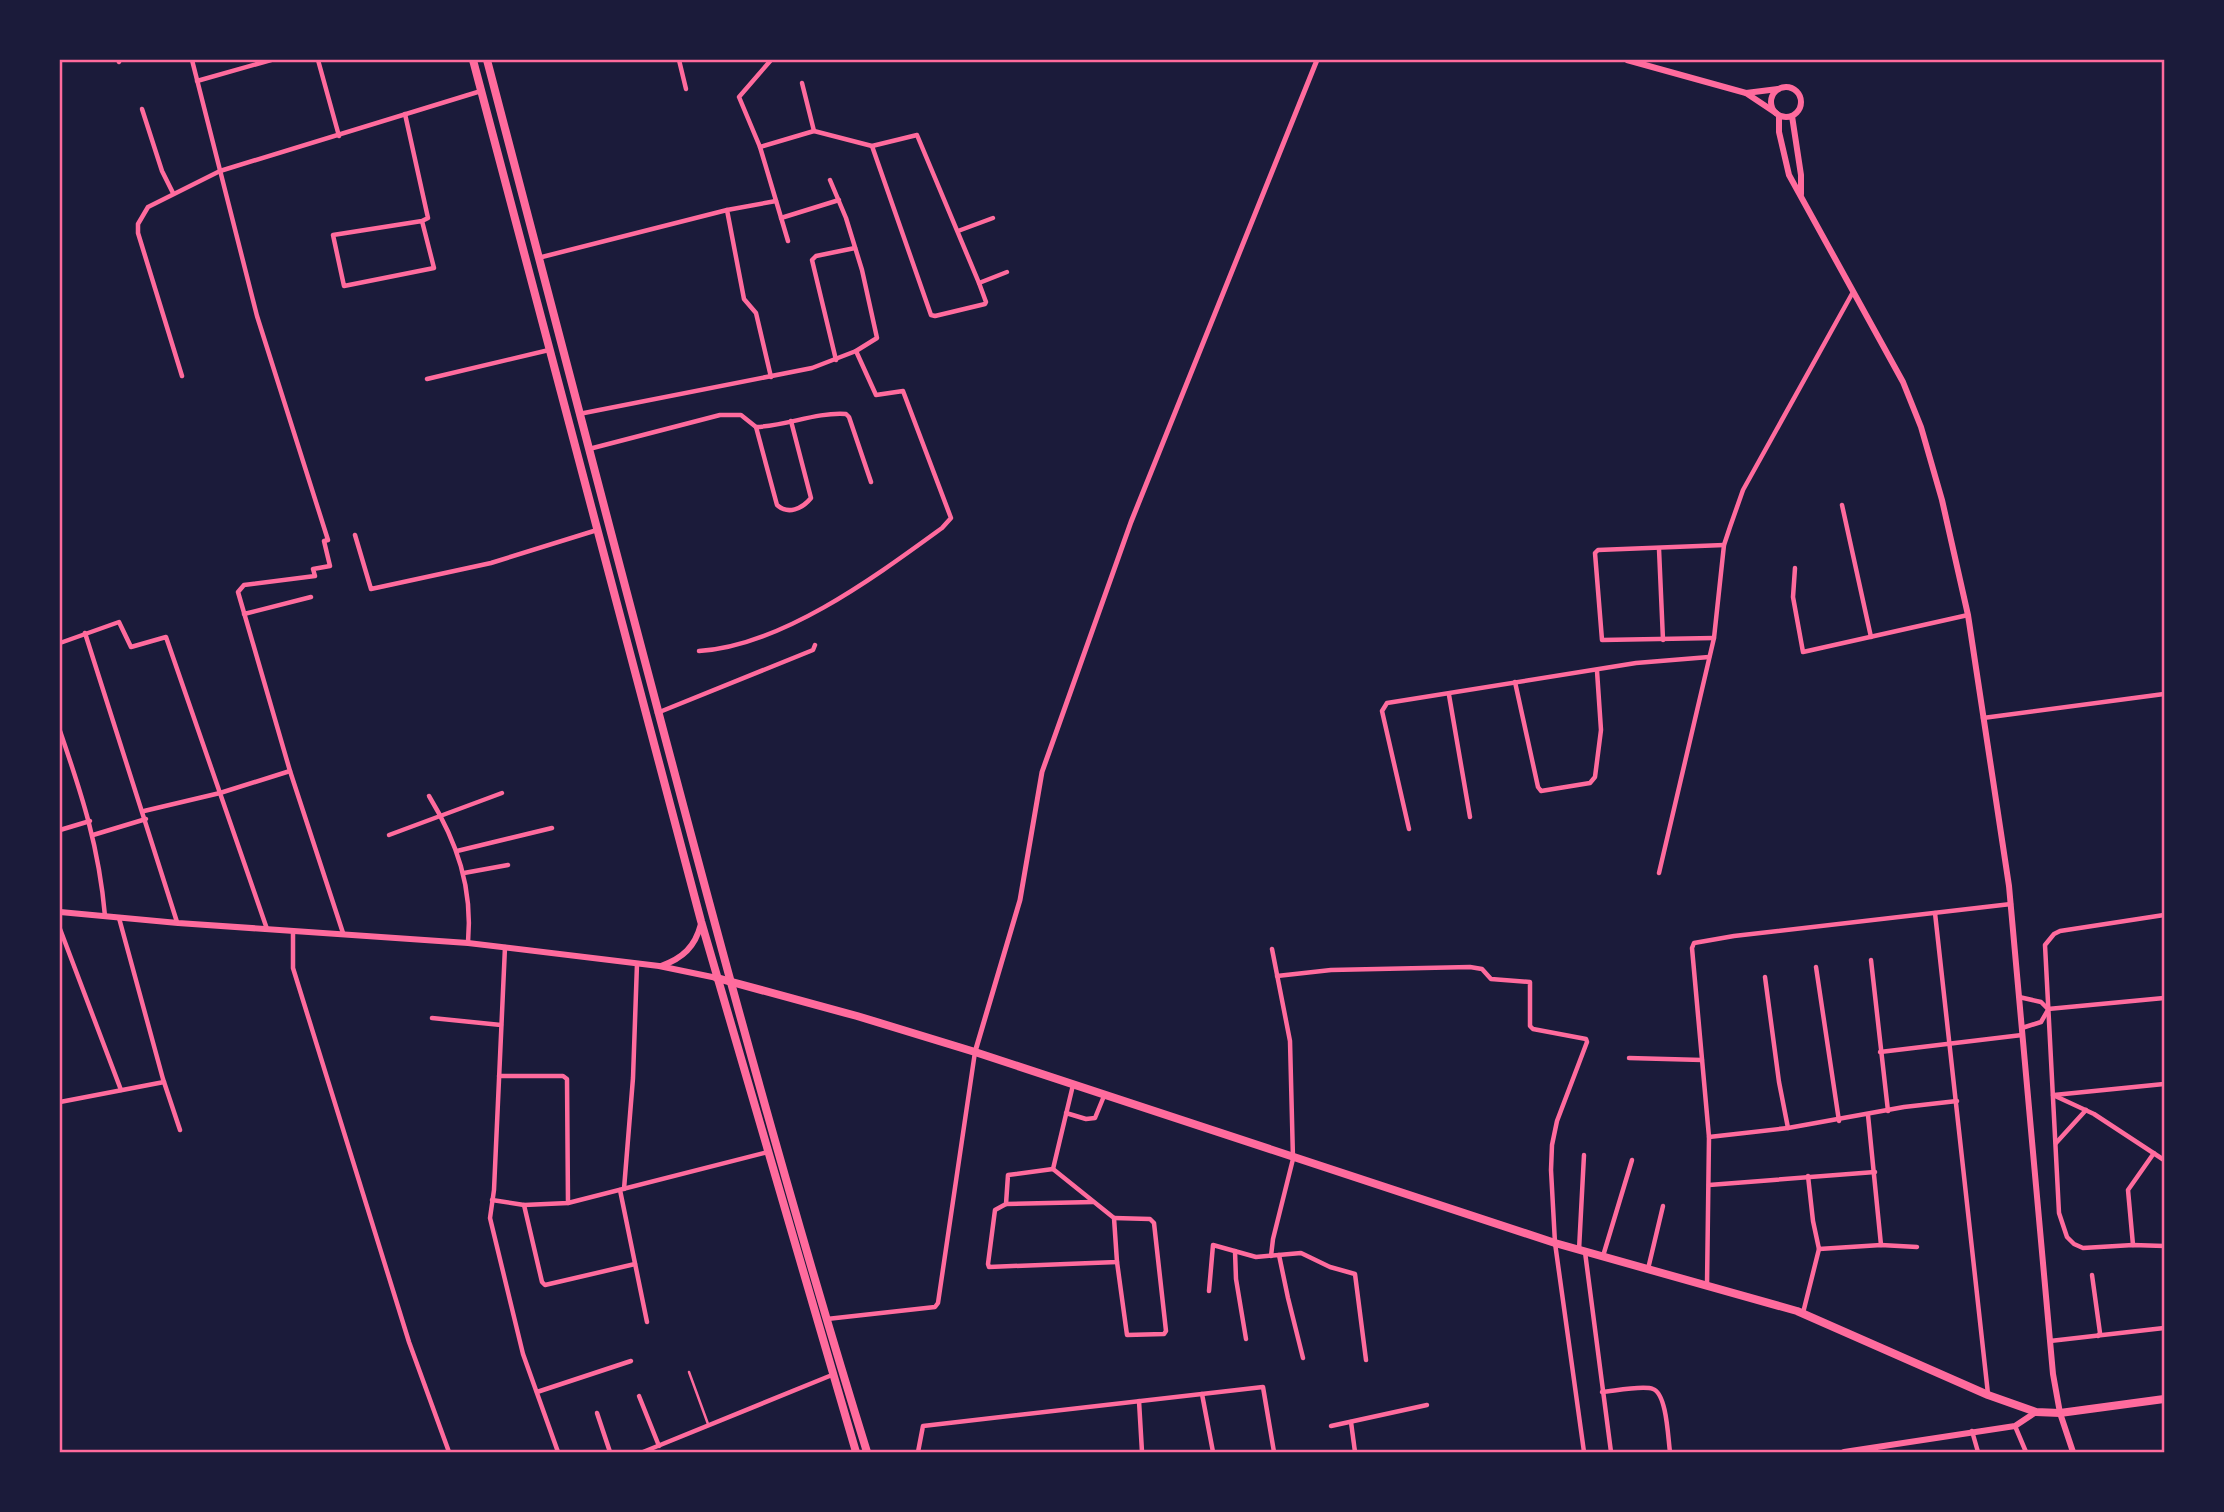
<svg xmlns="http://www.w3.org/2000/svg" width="2224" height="1512" font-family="'Public Sans',sans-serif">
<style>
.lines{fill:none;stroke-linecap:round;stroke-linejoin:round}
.service{stroke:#ff6b9d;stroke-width:2.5}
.minor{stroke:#ff6b9d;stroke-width:4.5}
.tertiary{stroke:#ff6b9d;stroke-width:5}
.secondary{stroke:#ff6b9d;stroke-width:6}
.trunk{stroke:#ff6b9d;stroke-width:8}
.neatline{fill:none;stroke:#ff6b9d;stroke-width:2.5}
</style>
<rect width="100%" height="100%" fill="#1b1b3a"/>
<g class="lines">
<polyline class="service" points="689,1372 708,1424"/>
<g class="minor">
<polyline points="118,60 119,62"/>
<polyline points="192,60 257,316 328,540 324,541 330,566 313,569 315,576 244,585 238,592 290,771 343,933"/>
<polyline points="318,60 339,136"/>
<polyline points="679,60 686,89"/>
<polyline points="771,60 739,97 760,147 788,241"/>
<polyline points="197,81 271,60"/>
<polyline points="802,83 814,131"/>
<polyline points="142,109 162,171 173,193"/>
<polyline points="405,114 428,218 422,221 333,235 344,286 434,268 422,221"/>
<polyline points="760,147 814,131 872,146 917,135 979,283 986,302 985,304 935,316 931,315 872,146"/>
<polyline points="781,218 839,200"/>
<polyline points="958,231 993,218"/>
<polyline points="538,258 727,210"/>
<polyline points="979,283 1007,272"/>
<polyline points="836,360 812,260 816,256 855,248"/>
<polyline points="182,376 138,233 138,224 148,207 220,171 481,91"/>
<polyline points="771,377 756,313 744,299 727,210 776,201"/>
<polyline points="427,379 549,350"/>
<polyline points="579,414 812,368 856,351 877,338 862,270 846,218 830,180"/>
<path d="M 756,427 L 777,505 C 788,515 802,509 811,498 L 791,421"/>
<path d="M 589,449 L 720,415 L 741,415 L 756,427 C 787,426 815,412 846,414 L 849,417 L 871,482"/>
<polyline points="1842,505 1871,637"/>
<polyline points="355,535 371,589 491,563 597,530"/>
<polyline points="1659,549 1663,640"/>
<polyline points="1795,568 1793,597 1803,652 1968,615"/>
<polyline points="244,614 311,597"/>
<polyline points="85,633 177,922"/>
<polyline points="1714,638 1602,640 1595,553 1598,550 1724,545"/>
<polyline points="60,643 119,622 131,647 166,637 267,929"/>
<path d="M 699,651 C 782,646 876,576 942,528 L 951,518 L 903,391 L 876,395 L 856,351"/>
<polyline points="1515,682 1538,787 1541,791 1590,783 1595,777 1601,730 1597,671"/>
<polyline points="1449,695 1470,817"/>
<polyline points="657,713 813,650 815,645"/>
<polyline points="1983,718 2164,694"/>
<path d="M 60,731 C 82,795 99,847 105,916"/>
<path d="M 429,796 C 457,842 473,888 468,943"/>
<polyline points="144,811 220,793 290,771"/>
<polyline points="1409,829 1382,711 1387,703 1636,663 1709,657"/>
<polyline points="60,830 90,821"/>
<polyline points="93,835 146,819"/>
<polyline points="389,835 502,793"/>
<polyline points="457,851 552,828"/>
<polyline points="464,873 508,865"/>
<polyline points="1659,873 1714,638 1724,545 1730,527 1743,490 1853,292"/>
<polyline points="1935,913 1988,1394"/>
<polyline points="2164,915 2060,931 2054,934 2045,945 2059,1213 2067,1237 2074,1244 2083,1248 2133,1245 2164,1246"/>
<polyline points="119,918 163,1079 180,1130"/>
<polyline points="60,929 121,1090"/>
<polyline points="293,931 293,968 409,1342 449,1452"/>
<polyline points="505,947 494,1190 490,1218 523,1354 558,1452"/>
<polyline points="1871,960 1888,1111"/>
<polyline points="1816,967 1839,1121"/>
<polyline points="1277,976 1331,970 1470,967 1482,969 1491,979 1530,982 1530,1026 1533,1029 1586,1039 1587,1042 1557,1121 1552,1145 1551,1170 1555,1243 1584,1452"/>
<polyline points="1765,977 1779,1082 1788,1128"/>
<polyline points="2019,997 2041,1002 2048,1009 2164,998"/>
<polyline points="432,1018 501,1025"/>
<polyline points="2022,1028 2041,1022 2048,1010"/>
<polyline points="1880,1052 2022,1035"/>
<polyline points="1629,1058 1702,1060"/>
<polyline points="499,1076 563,1076 567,1079 568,1203"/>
<polyline points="2053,1095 2094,1114 2164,1160"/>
<polyline points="2054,1095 2164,1084"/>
<polyline points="60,1102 164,1082"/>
<polyline points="1066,1113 1086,1119 1095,1118 1104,1096"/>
<polyline points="1868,1115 1881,1245"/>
<polyline points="1709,1137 1788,1128 1904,1107 1957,1101"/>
<polyline points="2056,1143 2086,1110"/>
<polygon points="1053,1169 1114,1218 1117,1262 989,1267 988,1264 995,1210 1006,1204 1008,1175"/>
<polyline points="1053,1169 1073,1085"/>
<polyline points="1808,1176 1813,1221 1819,1249 1881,1245 1917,1247"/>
<polyline points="1709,1185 1875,1172"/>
<polyline points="624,1189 633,1078 637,964"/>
<polyline points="620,1190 647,1322"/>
<polyline points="492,1200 524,1205 568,1203 768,1152"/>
<polyline points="1006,1204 1093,1202"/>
<polyline points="524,1205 542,1282 545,1285 635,1264"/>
<polyline points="1114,1218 1150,1219 1154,1223 1166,1331 1164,1334 1127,1335 1117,1262"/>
<polyline points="2133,1245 2128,1190 2154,1153"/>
<polyline points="1579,1250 1584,1155"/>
<polyline points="1235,1251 1236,1279 1246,1339"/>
<polyline points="1585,1252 1611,1452"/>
<polyline points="1279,1255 1288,1298 1303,1358"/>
<polyline points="1271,1256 1273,1239 1293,1159 1290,1041 1272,949"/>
<polyline points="1603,1256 1632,1160"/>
<polyline points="1648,1269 1663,1206"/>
<polyline points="2092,1275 2100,1333 2098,1336"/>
<polyline points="1707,1285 1709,1137 1692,948 1694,943 1734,936 2011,904"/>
<polyline points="1209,1291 1213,1245 1256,1257 1301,1253 1330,1267 1355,1274 1366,1360"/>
<polyline points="1803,1313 1819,1249"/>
<polyline points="827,1319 935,1307 938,1303 975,1052"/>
<polyline points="2050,1341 2164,1328"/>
<polyline points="537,1392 631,1361"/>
<path d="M 1602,1392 C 1614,1391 1643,1385 1653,1389 C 1667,1394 1668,1439 1670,1452"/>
<polyline points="1202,1394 1213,1452"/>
<polyline points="639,1396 659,1446"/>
<polyline points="1139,1401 1142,1452"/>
<polyline points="597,1413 610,1452"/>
<polyline points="1351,1422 1355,1452"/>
<polyline points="1331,1426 1427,1405"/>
<polyline points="2015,1426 2026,1452"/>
<polyline points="1972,1431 1978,1452"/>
<polyline points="643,1452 832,1375"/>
<polyline points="918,1452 923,1426 1263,1387 1274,1452"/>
</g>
<polyline class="tertiary" points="975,1052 1020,900 1042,772 1131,522 1317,60"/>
<g class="secondary">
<polyline points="1627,60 1746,93 1776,113"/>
<circle cx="1786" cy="102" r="15"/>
<polyline points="1746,93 1778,89"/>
<polyline points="1779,116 1779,132 1789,175 1903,382 1921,427 1942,500 1968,615 2009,886 2053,1374 2060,1413 2073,1452"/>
<polyline points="1792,116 1801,175 1801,194"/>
<polyline points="60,912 178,923 468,943 659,966 717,978"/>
<path d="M 661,966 C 683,958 695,947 701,924"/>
<polyline points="1844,1452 2015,1426 2036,1412"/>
</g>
<g class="trunk">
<polyline points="473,60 701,921 856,1452"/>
<path d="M 487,60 C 528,221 572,382 614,544 C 694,848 774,1152 867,1452"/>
<polyline points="717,978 857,1016 975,1052 1555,1243 1797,1311 1988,1395 2036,1412 2060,1413 2164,1399"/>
</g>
</g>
<rect width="2224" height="1512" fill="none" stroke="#1b1b3a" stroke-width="122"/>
<rect x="61" y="61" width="2102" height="1390" class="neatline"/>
</svg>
